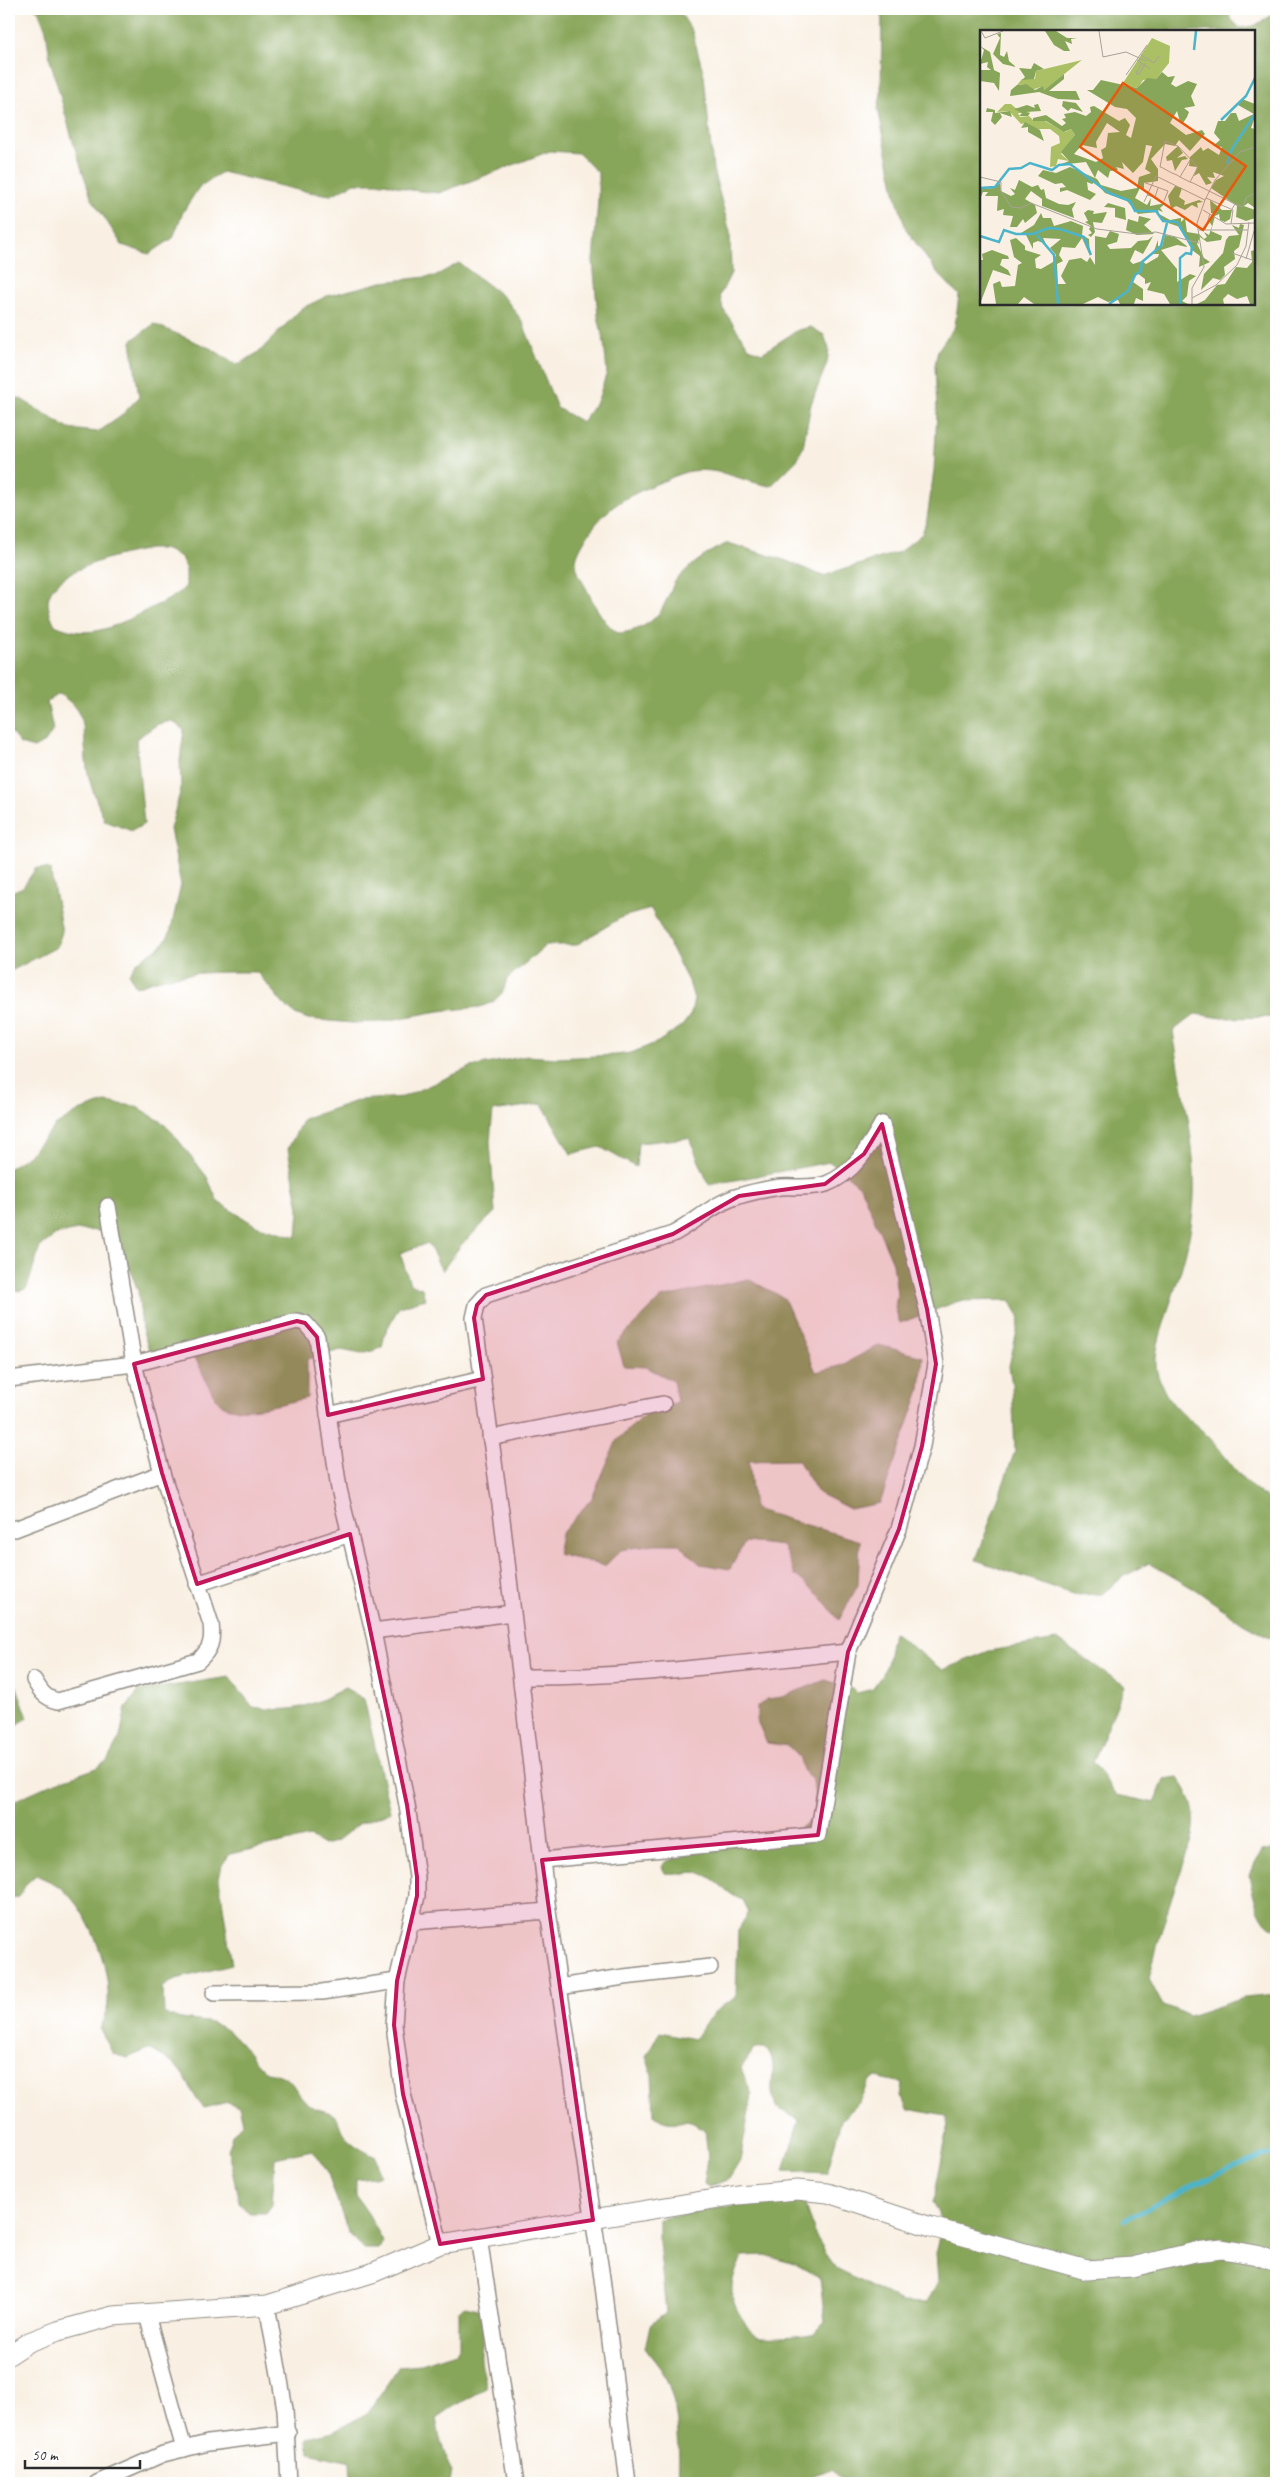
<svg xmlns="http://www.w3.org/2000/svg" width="1285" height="2492" font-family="Caveat,sans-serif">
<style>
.forest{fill:#88a65a;stroke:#5a6842;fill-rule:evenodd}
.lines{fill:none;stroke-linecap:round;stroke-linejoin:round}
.stream{stroke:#4cb4ca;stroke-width:4.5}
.minor-casing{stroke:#928e87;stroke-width:18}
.major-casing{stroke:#928e87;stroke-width:21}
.minor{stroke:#fff;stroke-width:15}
.major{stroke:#fff;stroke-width:19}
.marked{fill:#c2185b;fill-opacity:0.2;stroke:#c2185b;stroke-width:4;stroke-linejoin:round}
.inset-river{fill:none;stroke:#4cb4ca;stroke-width:2.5}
.inset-road{fill:none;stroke:#a7a199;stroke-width:1}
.view{fill:#e8590c;fill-opacity:0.15;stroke:#e8590c;stroke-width:2.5}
.inset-edge{fill:none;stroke:#2b2b2b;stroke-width:2.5}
</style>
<rect width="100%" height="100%" fill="#fff"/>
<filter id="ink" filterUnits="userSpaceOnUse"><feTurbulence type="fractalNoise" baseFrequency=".02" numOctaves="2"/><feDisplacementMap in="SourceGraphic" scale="10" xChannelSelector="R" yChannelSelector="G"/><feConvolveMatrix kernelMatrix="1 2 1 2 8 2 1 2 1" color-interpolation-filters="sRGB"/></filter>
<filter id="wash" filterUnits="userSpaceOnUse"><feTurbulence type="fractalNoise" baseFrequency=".0096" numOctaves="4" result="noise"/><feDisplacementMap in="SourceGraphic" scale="20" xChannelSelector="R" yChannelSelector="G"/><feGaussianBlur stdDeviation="1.12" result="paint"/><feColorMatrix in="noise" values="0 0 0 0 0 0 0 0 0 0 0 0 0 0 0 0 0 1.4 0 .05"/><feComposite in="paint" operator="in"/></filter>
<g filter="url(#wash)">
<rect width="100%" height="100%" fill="#f9f0e3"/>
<g class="forest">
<path d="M 35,9 L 678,9 L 692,31 L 704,75 L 713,170 L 730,232 L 731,273 L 720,295 L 723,309 L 749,348 L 762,353 L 798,330 L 811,327 L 824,335 L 829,349 L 827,363 L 811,404 L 803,447 L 797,460 L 771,486 C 741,482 718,465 686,472 C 678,474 669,479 661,482 C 627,496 606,506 586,538 C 582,545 576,554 576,562 C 576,573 585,585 589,594 C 597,610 604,623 618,633 C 637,632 657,622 665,603 C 669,596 672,585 677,579 C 692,563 709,552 728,543 L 784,560 L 823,576 L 899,552 L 922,534 L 927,519 L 934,471 L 937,411 L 935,365 L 938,350 L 955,326 L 959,295 L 935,270 L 906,229 L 896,196 L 878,109 L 881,94 L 882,9 L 1228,9 L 1230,18 L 1240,28 L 1254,26 L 1276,13 L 1276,1017 L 1222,1018 L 1195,1014 L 1173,1031 C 1182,1094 1202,1161 1191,1226 C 1187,1254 1177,1283 1168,1310 C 1163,1328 1155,1347 1156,1365 C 1156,1373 1162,1387 1166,1394 C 1176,1411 1192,1421 1206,1434 C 1226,1454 1248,1495 1276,1501 L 1276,1635 L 1269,1637 L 1243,1623 L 1196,1590 L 1149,1563 L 1123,1577 L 1102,1594 L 1075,1595 L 976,1560 L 1015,1451 L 1012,1385 L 1009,1366 L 1020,1318 L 1010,1300 L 959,1301 L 900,1323 L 895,1308 L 897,1294 L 893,1263 L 860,1186 L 830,1162 L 709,1185 L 689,1138 L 638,1143 L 636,1167 L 600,1147 L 571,1154 L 542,1104 L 493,1111 L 490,1141 L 495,1212 L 461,1245 L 442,1271 L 428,1243 L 400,1253 L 410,1284 L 422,1288 L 425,1299 L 399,1307 L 385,1333 L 382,1348 L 362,1354 L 341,1350 L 307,1359 L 307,1398 C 288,1402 234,1418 220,1403 C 209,1391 203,1372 195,1358 L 149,1350 L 142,1329 L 138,1291 L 120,1241 L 103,1231 L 78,1230 L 57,1234 L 40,1247 L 27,1288 C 20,1292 15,1292 9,1286 L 9,1168 L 29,1155 L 55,1126 L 79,1111 L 105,1102 L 135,1106 L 162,1122 L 172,1132 L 207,1177 L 218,1202 L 255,1225 L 297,1237 L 299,1208 L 288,1149 L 303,1119 L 359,1100 L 403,1097 L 471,1067 L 527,1056 L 557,1058 L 616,1055 L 631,1053 L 658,1042 L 682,1026 L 691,1014 L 694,999 L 690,985 L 651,909 L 622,917 L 576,945 L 546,945 L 507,979 L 503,992 L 493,1002 L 480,1007 L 439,1011 L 379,1022 L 352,1023 L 308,1019 L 295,1014 L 284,1005 L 257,972 C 217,972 174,971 136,987 L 129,974 L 137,962 L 162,945 L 170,933 L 181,885 L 170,829 L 181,789 L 180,760 L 184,730 L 172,721 L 158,724 L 136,739 L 144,824 L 132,831 L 105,821 C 99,806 91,789 88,773 C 81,741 93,714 59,694 L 47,702 L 53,730 L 46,741 L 34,748 L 20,744 L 9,730 L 9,396 L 21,399 L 69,429 L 98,432 L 120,417 L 139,397 L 131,341 L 154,324 L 212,349 L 237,365 L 259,352 L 301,309 L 327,296 L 382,282 L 435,276 L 459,263 L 505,298 L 522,321 L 557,408 L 582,422 L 598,400 L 607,372 L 604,343 L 598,316 L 593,261 L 598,201 L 598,173 L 578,153 L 550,151 L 439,193 L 411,190 L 385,183 L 355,183 L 331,195 L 302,191 L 222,172 L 199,187 L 183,212 L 173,238 L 149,254 L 122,245 L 91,197 L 73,142 L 50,59 L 46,30 L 38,10 ZM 981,31 L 1254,31 L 1254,304 L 981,304 ZM 150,549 L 164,549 L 181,557 L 186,570 L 186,586 C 174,599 162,602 147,610 C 116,626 89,641 55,625 C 51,617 46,605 49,596 C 57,568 124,553 150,549 Z"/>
<polygon points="36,868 50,869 62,932 57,947 9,972 9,893 23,887"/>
<polygon points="748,1279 784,1298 816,1372 840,1366 879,1345 923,1357 920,1390 880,1503 850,1509 818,1493 798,1460 749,1461 754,1509 860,1541 858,1585 839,1620 820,1596 795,1575 783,1546 745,1542 730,1569 700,1564 679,1544 654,1544 621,1550 605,1566 557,1554 561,1534 592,1498 617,1440 644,1415 677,1402 673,1381 646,1367 624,1366 617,1342 661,1298"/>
<path d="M 893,1632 L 942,1670 L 989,1651 L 1057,1640 L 1125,1686 L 1093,1762 L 1117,1795 L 1155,1803 L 1164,1779 L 1178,1777 C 1209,1822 1189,1845 1174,1890 C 1164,1919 1156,1949 1149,1979 L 1162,2004 L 1189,2016 L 1244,1998 L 1276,1995 L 1276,2483 L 852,2483 L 852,2480 L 839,2477 L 831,2469 L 814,2475 L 809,2483 L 678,2483 C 680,2451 679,2406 665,2376 C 660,2366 651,2357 645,2348 L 650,2325 L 666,2313 L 659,2243 L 659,2218 L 767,2200 L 789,2198 L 805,2205 L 814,2233 L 836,2269 L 901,2302 L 927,2303 L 938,2281 L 936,2253 L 941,2232 L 939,2212 L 933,2202 L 947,2133 L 946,2116 L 907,2109 L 901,2096 L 903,2083 L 875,2077 L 869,2080 L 858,2104 L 841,2120 L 827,2173 L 784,2171 L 799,2120 L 776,2107 C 775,2102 772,2096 772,2091 C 771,2075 778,2062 765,2048 L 755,2048 L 741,2068 L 752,2095 L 740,2161 L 729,2179 L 709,2187 L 704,2184 L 708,2159 L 705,2129 L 687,2120 C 676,2124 663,2124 654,2115 L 652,2075 L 646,2056 L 660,2032 L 694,2039 C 708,2020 714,2009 736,1998 L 738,1930 L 749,1912 L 743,1900 C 726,1895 718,1878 700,1873 C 688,1870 676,1877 665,1873 L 662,1867 L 665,1862 L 745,1836 L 798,1829 L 817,1816 L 813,1781 L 803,1770 L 799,1757 L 788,1746 L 767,1743 L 757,1721 L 757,1707 L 767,1699 L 782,1697 L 825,1680 L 852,1688 L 857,1693 L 873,1689 L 887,1665 ZM 765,2255 L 797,2265 L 820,2278 L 825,2322 L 815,2333 C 806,2336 765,2339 757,2336 C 751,2333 747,2327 744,2321 C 727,2297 729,2282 743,2256 Z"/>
<polygon points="9,1651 15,1682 28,1718 9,1729"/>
<path d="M 229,1677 L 253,1707 C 294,1714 310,1706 345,1688 L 364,1699 L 390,1812 L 358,1824 L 337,1841 L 324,1845 L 310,1837 L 230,1854 L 222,1865 L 219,1879 L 232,1965 L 176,1979 L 163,1987 L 164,2014 C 183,2022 198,2019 214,2024 C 239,2032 248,2057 266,2072 C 298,2076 290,2090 311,2106 C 318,2111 330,2110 336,2117 C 339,2121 340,2127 342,2131 C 349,2144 364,2151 376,2157 L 380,2176 L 356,2179 L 356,2196 L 369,2215 L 383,2241 L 379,2249 L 362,2249 L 348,2232 L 327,2171 L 312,2150 L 275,2158 L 272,2205 L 266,2213 L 249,2213 L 239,2202 L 228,2151 L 232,2135 L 243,2122 L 239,2107 L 228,2102 L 204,2108 C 194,2098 191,2087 183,2075 C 175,2063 162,2056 149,2049 L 127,2058 L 113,2054 L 100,2029 C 102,2024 105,2019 106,2014 C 116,1978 90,1910 60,1887 C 53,1882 44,1879 36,1875 L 26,1884 L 19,1897 L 9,1898 L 9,1803 L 51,1784 L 94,1769 L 107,1761 L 120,1737 L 126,1707 L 139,1691 Z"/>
<path d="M 1276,1848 L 1276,1930 C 1257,1922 1253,1893 1249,1875 L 1262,1851 Z"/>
<path d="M 465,2306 L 478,2309 C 486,2322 483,2339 481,2352 C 480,2363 485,2378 487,2388 L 453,2407 L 436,2419 L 441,2443 L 452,2471 L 450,2483 L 351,2483 L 350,2462 L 309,2453 L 308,2438 L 333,2432 L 369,2412 L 399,2366 L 421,2364 L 456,2353 L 459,2346 L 459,2310 Z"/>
</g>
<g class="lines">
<path class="stream" d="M 1125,2220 C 1175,2196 1222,2167 1276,2153"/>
</g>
</g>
<g filter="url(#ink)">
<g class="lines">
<defs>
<g id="minor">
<polyline points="9,1379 134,1364 297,1321 305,1323 317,1337 339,1489 373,1631 407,1805 417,1877 417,1896 397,1981 394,2025 403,2094 440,2244"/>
<polyline points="328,1415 483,1379"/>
<polyline points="490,1438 663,1404"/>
<polyline points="9,1527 15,1529 162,1473"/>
<polyline points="197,1584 350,1534"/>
<polyline points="373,1631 512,1613"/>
<path d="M 521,1677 C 630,1678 739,1663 848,1652"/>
<path d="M 34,1680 C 41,1692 45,1698 58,1701 L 198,1661 C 211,1649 213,1641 211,1624 L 162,1473 L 134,1364 L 108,1206"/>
<polyline points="542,1860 818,1835 848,1652 899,1529 922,1446 936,1364 927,1309 882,1124"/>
<polyline points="412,1922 548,1911"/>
<polyline points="559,1987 624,1977 710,1967"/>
<polyline points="214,1993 322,1992 397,1981"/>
<polyline points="479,2237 516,2483"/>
<polyline points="267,2305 285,2409 289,2483"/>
<polyline points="147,2315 184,2449"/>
<polyline points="97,2483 163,2454 208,2443 288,2433"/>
<path d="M 628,2483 L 602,2278 L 548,1911 L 502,1519 L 474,1318 L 477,1305 L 486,1295 L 673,1234 C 696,1222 714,1203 739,1196 C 752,1192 767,1189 780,1187 C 794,1186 812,1189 826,1184 C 853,1174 869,1147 882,1124"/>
</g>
<polyline id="major" points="9,2355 29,2342 58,2331 113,2316 267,2305 372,2273 440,2244 738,2195 797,2190 828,2193 931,2227 1087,2270 1132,2267 1195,2252 1222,2249 1257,2255 1276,2262"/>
</defs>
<use href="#minor" class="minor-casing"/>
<use href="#major" class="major-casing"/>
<use href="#minor" class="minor"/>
<use href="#major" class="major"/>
</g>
</g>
<path class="marked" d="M 882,1124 L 927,1309 L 936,1364 L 922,1446 L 899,1529 L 848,1652 L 818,1835 L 542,1860 L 593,2220 L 440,2244 L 403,2094 L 394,2025 L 397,1981 L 417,1896 L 417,1877 L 407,1805 L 350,1534 L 197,1584 L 162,1473 L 134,1364 L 297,1321 L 305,1323 L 317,1337 L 328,1415 L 483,1379 L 474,1318 L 477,1305 L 486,1295 L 673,1234 L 739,1196 L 825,1184 L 864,1154 Z"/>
<g transform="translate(980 30)">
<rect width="275" height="275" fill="#f9f0e3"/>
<path d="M 172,8 L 190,16 L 189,33 L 176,49 L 163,50 L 158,58 L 146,56 L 143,53 ZM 102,30 L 64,60 L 61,57 L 51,60 L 45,54 L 37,55 L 42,49 L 55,49 L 56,41 ZM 25,74 L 31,74 L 39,81 L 51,83 L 38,83 L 40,87 L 49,86 L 53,90 L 65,91 L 85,102 L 91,99 L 95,105 L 81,124 L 89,131 L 78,129 L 76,136 L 70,137 L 71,117 L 80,113 L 79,106 L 70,99 L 56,99 L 46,93 L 41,94 L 29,81 L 17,82 Z" fill="#abc065"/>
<path d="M 65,1 L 76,1 L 87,8 L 97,8 L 91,9 L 92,14 L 85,11 L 90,21 L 84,21 L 74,15 ZM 21,3 L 20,25 L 24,27 L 27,21 L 29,31 L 36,37 L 23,34 L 13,24 L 20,8 L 17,4 ZM 0,16 L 10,22 L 14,40 L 20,43 L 19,61 L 14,53 L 0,51 L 0,40 L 11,40 L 7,37 L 8,32 L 0,34 L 4,20 ZM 54,33 L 64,39 L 56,41 L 54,49 L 42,50 L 45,47 L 39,38 L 51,39 ZM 182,42 L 188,47 L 195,46 L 191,54 L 196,57 L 208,51 L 217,54 L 211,66 L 215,76 L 204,78 L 209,82 L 207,87 L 203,93 L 200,92 L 197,81 L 190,93 L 206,105 L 222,100 L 225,104 L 210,121 L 199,110 L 195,116 L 185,114 L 171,129 L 178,139 L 178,151 L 164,153 L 164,159 L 160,158 L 155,168 L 167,175 L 171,168 L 170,176 L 186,173 L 180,178 L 183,182 L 178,180 L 179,184 L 190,190 L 201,188 L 201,192 L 205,188 L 207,202 L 219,204 L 224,209 L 227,207 L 224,202 L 229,205 L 232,196 L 229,191 L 235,184 L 231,183 L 230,170 L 242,180 L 252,180 L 250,189 L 245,192 L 240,190 L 239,184 L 235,186 L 231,201 L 242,206 L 241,210 L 227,212 L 220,207 L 217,214 L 224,228 L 230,232 L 219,237 L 220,226 L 212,220 L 200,197 L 182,191 L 177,182 L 158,184 L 147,171 L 125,163 L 115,152 L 112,154 L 107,152 L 108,160 L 116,164 L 110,170 L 87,160 L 80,162 L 80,158 L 86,157 L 82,153 L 75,154 L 58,146 L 63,140 L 76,143 L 90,137 L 117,149 L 121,155 L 141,161 L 157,158 L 159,147 L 171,143 L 165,139 L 172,116 L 166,115 L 163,132 L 153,143 L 142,132 L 144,139 L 136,137 L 138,140 L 130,141 L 128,148 L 118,140 L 115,148 L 106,132 L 79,135 L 89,131 L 81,122 L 95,105 L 91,99 L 84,102 L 66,91 L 53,91 L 53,88 L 66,85 L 82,96 L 86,93 L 82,89 L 86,88 L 84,84 L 95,82 L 106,86 L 111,82 L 110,77 L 114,76 L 139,91 L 145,88 L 150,95 L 146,105 L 151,108 L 156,88 L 147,79 L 135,77 L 107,60 L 113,60 L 121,50 L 157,58 L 167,48 L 176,49 ZM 127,93 L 140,102 L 128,103 L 126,117 L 121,120 L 123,128 L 116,132 L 94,124 L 102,115 L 117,118 L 116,112 ZM 84,44 L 84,49 L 69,61 L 96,61 L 100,70 L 78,69 L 59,62 L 30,66 L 31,60 L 37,55 L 46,54 L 55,60 L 63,56 L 64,60 ZM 262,69 L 275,74 L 275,87 L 271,98 L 275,99 L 275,178 L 268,173 L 264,176 L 275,180 L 275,188 L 266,191 L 256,187 L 257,176 L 231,158 L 236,150 L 244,146 L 233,142 L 235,148 L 227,147 L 232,153 L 226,155 L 219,143 L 214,146 L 217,137 L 209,136 L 210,127 L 221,117 L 223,121 L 228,118 L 239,125 L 242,117 L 233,116 L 240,110 L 234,103 L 238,91 L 245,91 L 251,83 L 256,83 L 259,91 L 274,84 L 258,75 ZM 83,71 L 96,73 L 103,82 L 91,78 L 88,81 L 82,76 ZM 58,74 L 61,81 L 46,82 L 50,83 L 48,86 L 39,86 L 42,83 L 34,79 L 47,75 L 55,78 L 54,75 ZM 7,78 L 15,80 L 15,83 L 30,81 L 32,87 L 20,83 L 22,87 L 15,95 L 11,91 L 13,82 L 6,82 ZM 45,92 L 60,100 L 64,111 L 48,102 L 48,97 L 41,98 ZM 198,116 L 203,123 L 197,128 L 205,126 L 208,129 L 202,130 L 195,141 L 192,130 L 187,131 L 186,127 ZM 39,150 L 52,157 L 58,155 L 61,160 L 64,159 L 66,168 L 79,174 L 88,175 L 96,172 L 92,179 L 94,188 L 62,176 L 62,169 L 51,161 L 45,169 L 55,175 L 57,183 L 45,193 L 43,189 L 37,197 L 30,197 L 33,186 L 23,185 L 24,179 L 17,181 L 18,166 L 5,166 L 8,162 L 3,162 L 0,169 L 0,159 L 14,158 L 20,153 L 21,161 L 31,166 L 35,164 L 30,158 L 35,160 ZM 195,156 L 202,158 L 199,167 L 205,171 L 204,175 L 219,170 L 223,172 L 217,173 L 218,178 L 212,175 L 205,180 L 196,176 L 191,179 L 188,166 ZM 128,173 L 145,178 L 146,190 L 135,187 L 135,178 L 124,177 ZM 108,180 L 114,181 L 113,184 L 127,182 L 122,193 L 113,192 L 115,202 L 111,207 L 108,205 L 112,203 L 109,199 L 111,196 L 105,192 L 108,191 L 104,183 ZM 61,183 L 63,188 L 71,188 L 74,196 L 91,191 L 103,196 L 102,205 L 109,209 L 110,226 L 102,208 L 95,218 L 82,217 L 79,225 L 83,231 L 77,234 L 78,254 L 86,254 L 81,246 L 89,230 L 101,228 L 107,232 L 110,227 L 115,235 L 115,206 L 126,208 L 130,201 L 139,204 L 137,212 L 127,215 L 130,219 L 151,218 L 158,211 L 168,210 L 173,206 L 163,224 L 155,220 L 150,231 L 153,234 L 162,231 L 166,234 L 178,227 L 179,224 L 173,224 L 178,210 L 178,216 L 182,217 L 185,205 L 195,207 L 208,217 L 197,215 L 181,220 L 197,239 L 197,252 L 210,244 L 216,246 L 209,251 L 207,266 L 202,271 L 208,274 L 190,274 L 184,264 L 167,260 L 171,252 L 165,254 L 165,249 L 157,243 L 153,252 L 163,259 L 163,271 L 156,268 L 154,274 L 140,274 L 138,270 L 128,272 L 118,267 L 103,274 L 54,274 L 44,267 L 38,274 L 16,274 L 13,254 L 20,251 L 22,257 L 35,256 L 38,235 L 42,233 L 34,227 L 30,210 L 36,208 L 45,216 L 45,220 L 61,225 L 55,229 L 56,238 L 61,239 L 73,232 L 76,225 L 70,218 L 81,209 L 63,208 L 66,214 L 58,211 L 53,213 L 53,219 L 45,203 L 41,203 L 54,195 ZM 159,186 L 171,189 L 164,195 L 174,204 L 157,205 L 146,200 L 148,189 L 158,192 ZM 260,194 L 264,195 L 259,217 L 254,221 L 255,229 L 244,237 L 245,245 L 240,250 L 233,248 L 221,260 L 224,244 L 243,223 L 246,210 L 249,206 L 259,205 L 252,195 L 259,198 ZM 12,220 L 28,226 L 29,229 L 22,229 L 20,235 L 28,240 L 31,246 L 13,240 L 0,274 L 0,230 L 3,230 L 2,224 ZM 275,220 L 275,274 L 270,274 L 267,266 L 257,269 L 248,264 L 243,269 L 244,274 L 217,274 L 225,270 L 237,255 L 245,254 L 256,237 L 267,238 L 272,232 L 271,221 Z" fill="#88a65a" fill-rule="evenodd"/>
<path class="inset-river" d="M 214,20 L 216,1M 241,90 L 266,66 L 275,48M 247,134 L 252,119 L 275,84M 0,158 L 15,157 L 29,139 L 41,138 L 50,133 L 72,140 L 79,135 L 90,134 L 129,163 L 150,171 L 155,181 L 176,181 L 183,191 L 197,192 L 212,217 L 211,224 L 206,223 L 200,228 L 200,274M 57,205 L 74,225 L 78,274M 0,206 L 19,212 L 24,200 L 36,204 L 53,204 L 68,198 L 80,199 L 104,207 L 111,225M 129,274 L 148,261 L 155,245 L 161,241 L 162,232 L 181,216 L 187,193"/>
<path class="inset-road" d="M 1,1 L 5,8 L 23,1M 119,1 L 123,27 L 146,22 L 166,31M 161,25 L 174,33 L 179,26M 157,30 L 170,39M 162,33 L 156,43 L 158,45 L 166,33M 146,45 L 167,15M 0,147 L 21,152 L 21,161 L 31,177 L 41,178 L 51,173 L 117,199 L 157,204 L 176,202 L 219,213M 200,147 L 210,130M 163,152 L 188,161 L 184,171M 210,152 L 218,137 L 198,116 L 185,111 L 180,137 L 181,137 L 192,143 L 197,145 L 200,147 L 210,152 L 213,153 L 255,174 L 252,179M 167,165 L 175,167 L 178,158M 226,168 L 253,180 L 251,194M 164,172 L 176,146 L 225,170M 255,174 L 263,177 L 266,168 L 275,163M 223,180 L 246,194 L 275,193M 219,200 L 268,200M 225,200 L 230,184M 252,223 L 275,231M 266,229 L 274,201M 212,268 L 236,255 L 257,235 L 266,216 L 269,192M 212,274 L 212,258 L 224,237 L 217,193 L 225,170 L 235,150 L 260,122 L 275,117"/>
<path class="view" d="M 143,53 L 266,136 L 223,200 L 100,117 Z"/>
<rect width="275" height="275" class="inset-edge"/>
</g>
<rect width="1285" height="2492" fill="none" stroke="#fff" stroke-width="30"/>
<path d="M25 2460v8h115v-8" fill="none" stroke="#2b2b2b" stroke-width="2.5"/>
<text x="32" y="2460" font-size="15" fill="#2b2b2b" stroke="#ffffff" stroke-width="4" paint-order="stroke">50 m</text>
</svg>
